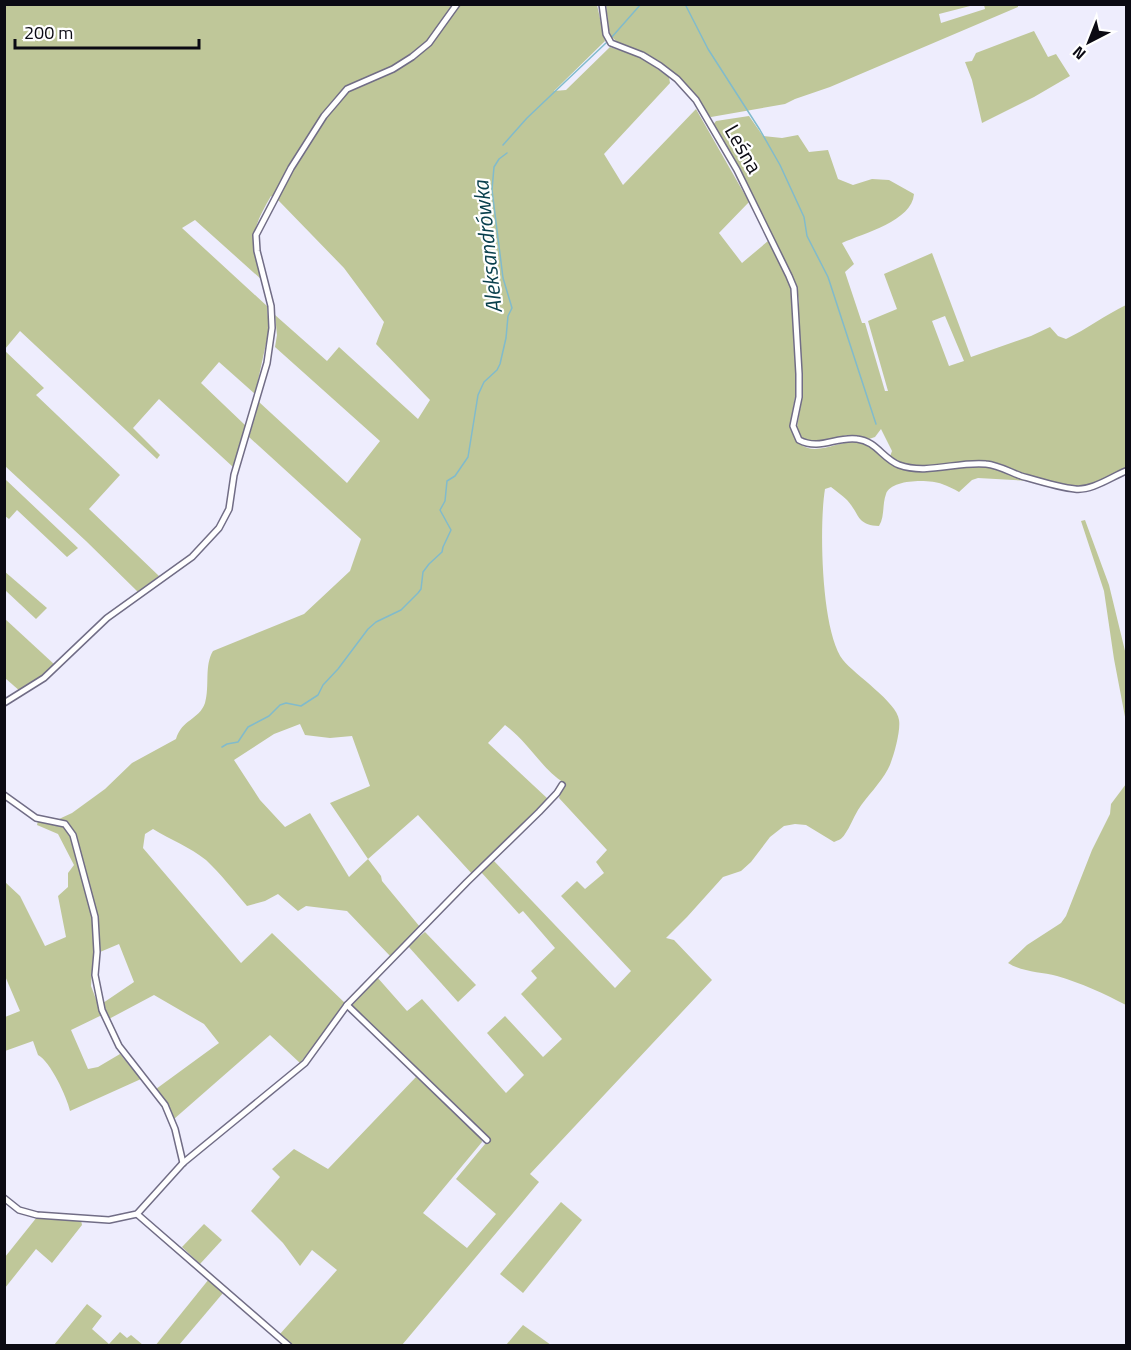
<svg xmlns="http://www.w3.org/2000/svg" width="1131" height="1350" font-family="'Titillium Web',sans-serif">
<style>
.green{fill:#bfc799;fill-rule:evenodd}
.lines{fill:none;stroke-linecap:round;stroke-linejoin:round}
.stream{stroke:#81bbcc;stroke-width:1.5}
.street-casing{stroke:#716d86;stroke-width:8}
.street{stroke:#fff;stroke-width:5}
.labels{text-anchor:middle;stroke-width:4.5;stroke-linejoin:round;paint-order:stroke}
.street-label{font-size:21px;fill:#0b0a13;stroke:#fff}
.water-label{font-size:22px;font-style:italic;fill:#0a404d;stroke:#fff}
</style>
<rect width="100%" height="100%" fill="#eeedfd"/>
<g class="green">
<path d="M 5,5 L 597,5 L 605,41 L 554,91 L 566,90 L 610,47 L 640,57 L 669,77 L 670,83 L 604,154 L 623,185 L 696,109 L 749,202 L 719,233 L 742,263 L 768,241 C 775,254 789,277 793,291 C 797,308 793,333 794,351 C 795,362 798,372 797,383 C 796,401 784,432 800,444 C 817,458 844,437 863,442 C 874,446 880,454 888,462 L 892,451 L 881,429 L 875,437 L 869,439 L 847,435 L 815,443 L 800,438 L 797,427 L 802,398 L 798,344 L 799,302 L 797,288 L 753,197 L 713,125 L 716,121 L 749,116 L 763,136 L 782,138 L 798,135 L 809,152 L 828,150 L 838,179 L 853,185 L 872,179 L 889,180 L 914,194 C 912,221 864,233 842,243 L 854,264 L 845,272 L 862,323 L 865,323 L 885,391 L 888,391 L 868,321 L 897,309 L 884,274 L 932,253 L 971,357 L 1031,336 L 1050,327 L 1058,336 L 1066,339 C 1087,329 1105,315 1126,305 L 1126,474 L 1087,489 L 1031,481 L 978,478 L 972,480 L 959,492 C 954,489 948,486 942,484 C 929,479 891,479 886,494 C 882,505 885,516 879,526 C 856,525 860,514 847,500 C 842,495 836,491 831,487 L 825,489 C 819,525 821,632 843,660 C 855,675 897,702 899,720 C 901,731 893,760 888,769 C 880,784 867,796 858,810 C 853,818 850,827 845,834 C 842,839 839,840 834,842 L 806,825 L 795,824 L 784,826 L 770,837 L 751,862 L 741,871 L 723,877 L 687,917 L 666,938 L 674,940 L 712,980 L 530,1174 L 539,1182 L 402,1345 L 293,1345 L 280,1334 L 337,1270 L 312,1250 L 300,1266 L 283,1243 L 251,1211 L 280,1177 L 272,1169 L 294,1149 L 328,1169 L 416,1077 L 481,1137 L 482,1142 L 423,1213 L 467,1248 L 496,1214 L 456,1179 L 490,1138 L 352,1005 L 377,977 L 407,1011 L 422,999 L 506,1093 L 524,1075 L 487,1033 L 505,1016 L 543,1057 L 562,1039 L 521,994 L 537,978 L 531,971 L 555,948 L 523,911 L 519,914 L 481,872 L 494,861 L 615,988 L 631,971 L 561,896 L 577,881 L 585,889 L 604,873 L 596,862 L 607,850 L 559,798 L 564,783 C 542,769 528,742 505,725 L 488,743 L 548,799 L 473,875 L 418,815 L 368,859 L 381,876 L 382,881 L 420,927 L 391,957 L 347,911 L 306,906 L 298,911 L 278,894 L 265,901 L 247,906 C 234,891 221,874 206,860 C 190,847 171,840 153,829 L 145,834 L 143,848 L 241,963 L 272,933 L 346,1004 L 300,1063 L 270,1035 L 174,1119 L 168,1104 L 156,1089 L 219,1043 L 204,1024 L 154,995 L 107,1020 L 103,1003 L 134,982 L 119,944 L 100,952 L 96,971 L 92,970 L 91,986 L 102,1015 L 71,1030 L 88,1069 L 98,1067 L 120,1054 L 141,1079 L 70,1111 C 67,1097 50,1061 38,1055 L 33,1041 L 5,1051 L 5,1017 L 20,1011 L 5,976 L 5,882 L 20,896 L 45,946 L 66,937 L 58,896 L 68,887 L 68,873 L 74,865 L 58,834 L 37,825 L 39,816 L 59,819 L 72,813 L 105,789 L 132,763 L 176,739 C 182,719 199,720 205,703 C 210,686 204,666 213,651 L 304,614 L 350,571 L 361,539 L 249,437 L 259,402 L 347,483 L 380,441 L 275,347 L 277,335 L 275,315 L 327,361 L 339,347 L 418,419 L 430,400 L 376,344 L 384,322 L 344,268 L 279,201 L 271,196 C 249,234 252,239 262,280 L 195,220 L 182,228 L 267,306 L 269,330 L 255,394 L 219,362 L 201,383 L 246,426 L 233,467 L 159,399 L 133,428 L 160,455 L 157,459 L 20,331 L 5,349 ZM 945,316 L 964,361 L 949,366 L 932,321 ZM 300,724 L 305,735 L 330,738 L 352,736 L 370,786 L 330,803 L 368,859 L 349,877 L 310,813 L 285,827 L 260,800 L 234,760 L 274,734 Z"/>
<polygon points="606,5 974,5 939,14 941,23 985,9 984,5 1018,5 1018,7 830,87 795,99 785,104 711,117 706,115 698,98 683,81 666,67 643,52 617,42 611,36 609,30"/>
<polygon points="1034,31 1048,57 1056,54 1070,76 1034,97 982,123 972,80 965,62 972,61 976,53"/>
<polygon points="4,350 44,388 36,395 120,475 89,509 159,576 138,592 86,541 5,466"/>
<polygon points="4,479 5,479 78,548 67,557 17,510 9,519 5,516"/>
<polygon points="1085,520 1109,585 1126,655 1126,722 1114,659 1104,591 1081,521"/>
<polygon points="4,571 47,608 36,619 5,590"/>
<polygon points="4,618 55,665 21,692 5,678"/>
<path d="M 1126,784 L 1126,1005 C 1105,994 1081,983 1057,976 C 1041,972 1022,972 1008,963 L 1027,945 L 1061,923 L 1066,916 L 1092,850 L 1110,814 L 1111,804 Z"/>
<polygon points="425,932 476,985 458,1002 408,946"/>
<polygon points="561,1202 582,1220 523,1293 500,1274"/>
<polygon points="37,1217 81,1220 82,1225 52,1263 36,1249 5,1288 5,1257"/>
<polygon points="204,1224 222,1240 200,1264 182,1247"/>
<polygon points="209,1279 223,1293 179,1345 155,1346"/>
<polygon points="87,1304 102,1316 92,1329 109,1344 120,1332 127,1338 131,1335 143,1345 54,1345"/>
<polygon points="523,1325 551,1345 506,1345"/>
</g>
<g class="lines">
<g class="stream">
<polyline points="685,4 708,49 760,130 780,165 804,217 807,236 828,277 876,424"/>
<polyline points="611,38 641,4"/>
<polyline points="503,145 527,118 606,43"/>
<polyline points="222,747 227,744 238,742 248,727 269,716 280,705 286,703 301,706 318,695 323,685 338,669 368,629 376,622 401,610 418,593 421,589 423,572 429,564 442,552 443,547 451,530 440,510 445,501 447,481 455,476 468,457 478,395 484,382 497,370 500,364 506,338 508,316 512,308 503,278 492,190 494,167 499,159 507,153"/>
</g>
<defs>
<g id="street">
<path d="M 602,4 L 606,34 L 611,43 L 642,55 L 660,66 L 677,79 L 696,100 L 737,170 L 789,276 L 794,288 L 799,374 L 799,397 L 793,426 L 799,440 C 820,451 836,436 857,439 C 876,441 883,459 899,465 C 927,475 958,461 986,464 C 998,465 1010,472 1021,476 C 1035,480 1061,488 1075,489 C 1092,491 1111,477 1126,471"/>
<polyline points="4,703 44,678 107,618 192,557 219,528 229,509 234,475 267,363 272,328 271,306 257,251 256,235 291,168 324,116 336,102 347,89 393,69 412,57 429,43 457,4"/>
<polyline points="4,795 36,818 65,824 73,835 95,917 97,952 95,975 102,1010 119,1046 165,1105 175,1129 183,1163"/>
<polyline points="347,1005 487,1140"/>
<polyline points="4,1198 19,1210 37,1215 109,1220 137,1214 183,1163 305,1063 347,1005 467,882 539,812 557,793 562,785"/>
<polyline points="137,1214 289,1346"/>
</g>
</defs>
<use href="#street" class="street-casing"/>
<use href="#street" class="street"/>
</g>
<g class="labels">
<g class="street-label">
<text transform="translate(743 149) rotate(60)" y="7">Leśna</text>
</g>
<g class="water-label">
<text transform="translate(487 247) rotate(-96)" y="8">Aleksandrówka</text>
</g>
</g>
<rect width="1131" height="1350" fill="none" stroke="#0b0a13" stroke-width="12"/>
<g transform="translate(1089 42) rotate(222)" stroke="#ffffff" stroke-width="4.5" paint-order="stroke">
<path d="M0-4.5L10 22L0 15L-10 22Z" fill="#0b0a13"/>
<text y="-9" font-size="16" font-weight="bold" text-anchor="middle" fill="#0b0a13">N</text>
</g>
<path d="M15 39v9h184v-9" fill="none" stroke="#0b0a13" stroke-width="3"/>
<text x="24" y="39" font-size="18" fill="#0b0a13" stroke="#ffffff" stroke-width="4.5" paint-order="stroke">200 m</text>
</svg>
